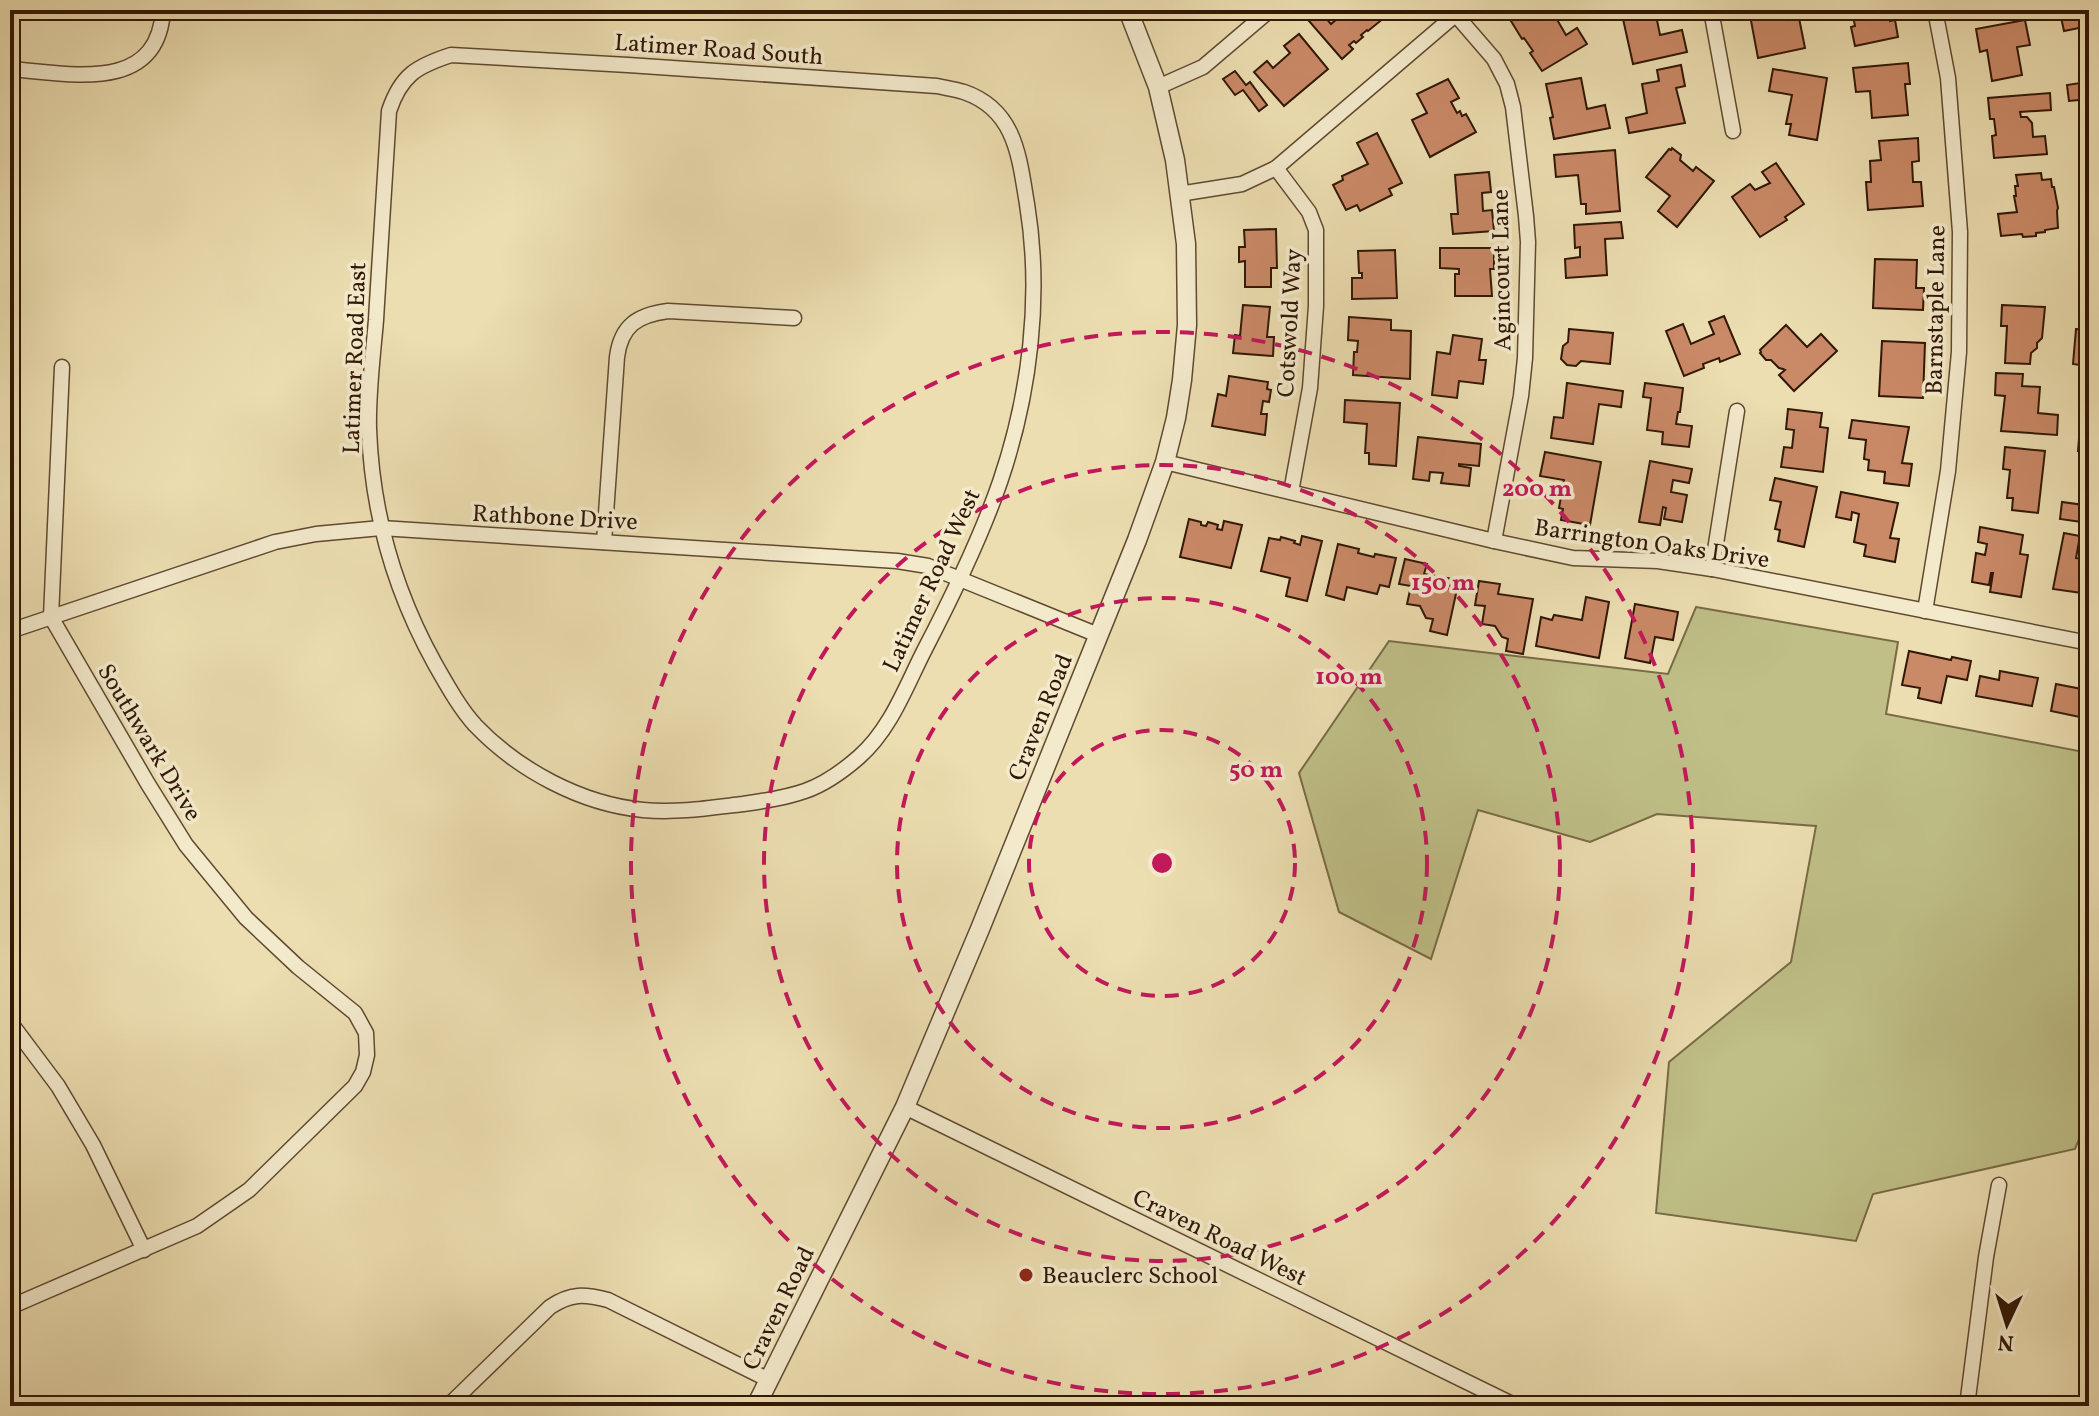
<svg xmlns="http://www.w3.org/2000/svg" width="2099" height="1416" font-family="Vollkorn,serif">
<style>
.green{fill:#bfbf87;stroke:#786b46;stroke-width:2}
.building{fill:#ca8967;stroke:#311706;stroke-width:2}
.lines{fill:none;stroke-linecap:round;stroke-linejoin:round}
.minor-casing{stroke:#604931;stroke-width:17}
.tertiary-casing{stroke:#604931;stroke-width:21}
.minor{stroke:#f3eacc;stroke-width:14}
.tertiary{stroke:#f3eacc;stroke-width:18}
.ring{fill:none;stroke:#c2185b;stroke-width:4;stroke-dasharray:14 10}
.poi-dot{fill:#8f2418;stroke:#f3eacc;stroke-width:3}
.labels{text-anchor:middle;stroke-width:7;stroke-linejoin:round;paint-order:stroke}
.street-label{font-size:24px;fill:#311706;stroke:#f3eacc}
.poi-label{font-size:24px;fill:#311706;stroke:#f3eacc;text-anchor:start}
.centre{fill:#c2185b;stroke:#f3eacc;stroke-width:4}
.ring-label{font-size:24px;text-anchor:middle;font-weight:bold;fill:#c2185b;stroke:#f3eacc;stroke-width:7;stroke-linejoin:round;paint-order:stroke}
</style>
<rect width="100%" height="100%" fill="#ecdeb1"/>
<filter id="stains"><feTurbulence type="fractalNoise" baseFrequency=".0025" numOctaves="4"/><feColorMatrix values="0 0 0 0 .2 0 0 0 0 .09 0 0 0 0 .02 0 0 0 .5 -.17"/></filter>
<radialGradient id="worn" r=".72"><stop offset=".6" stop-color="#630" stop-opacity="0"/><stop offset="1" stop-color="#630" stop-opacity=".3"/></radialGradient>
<polygon class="green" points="1696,607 1898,642 1886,714 2089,753 2089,1114 2075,1149 1873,1194 1856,1241 1656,1213 1669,1062 1791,962 1816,826 1657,814 1590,842 1478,810 1431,959 1339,912 1299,773 1389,641 1668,674"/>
<g class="building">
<polygon points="1306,10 1319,10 1331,24 1338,18 1333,11 1334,10 1377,10 1384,18 1368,31 1367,30 1361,35 1363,37 1356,43 1354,41 1349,45 1353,49 1342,59 1302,13"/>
<polygon points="1529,10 1553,10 1552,11 1566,35 1577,28 1587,44 1542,71 1530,53 1533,51 1524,38 1522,39 1511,21"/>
<polygon points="1621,10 1655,10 1660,35 1682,30 1687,52 1633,64"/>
<polygon points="1749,10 1787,10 1789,20 1799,18 1805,48 1758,58"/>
<polygon points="1858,10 1893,10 1894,14 1889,15 1890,21 1895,20 1898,37 1855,46 1851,27 1855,26 1853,16 1859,14"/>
<polygon points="2085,10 2089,10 2089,26 2064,31 2061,17 2085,12"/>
<polygon points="2025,20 2030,45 2017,47 2022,75 1992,81 1987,50 1980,52 1976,29"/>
<polygon points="1299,34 1328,69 1284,106 1254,72 1267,61 1273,68 1290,53 1284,46"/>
<polygon points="2089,53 2089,99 2069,101 2067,85 2087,82 2083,54"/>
<polygon points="1908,63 1910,84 1905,84 1908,115 1872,118 1870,91 1856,92 1853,68"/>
<polygon points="1681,65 1685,86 1676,88 1685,123 1629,133 1626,118 1647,113 1642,84 1659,81 1657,70"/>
<polygon points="1773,69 1827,78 1817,140 1789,135 1791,124 1786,124 1792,95 1769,91"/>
<polygon points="1235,71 1246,85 1250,82 1267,105 1259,111 1243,90 1235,95 1223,79"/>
<polygon points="1581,78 1587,109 1605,105 1610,128 1554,139 1550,118 1553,117 1546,84"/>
<polygon points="1448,79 1459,98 1451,102 1457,113 1460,111 1462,116 1466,114 1476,132 1430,157 1412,120 1427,113 1417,94"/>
<polygon points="2050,93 2051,110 2020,112 2021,117 2027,117 2032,123 2033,137 2045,136 2047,154 1994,158 1992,136 1996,135 1994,119 1990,119 1988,98"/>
<polygon points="2082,125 2089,125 2089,142 2083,143"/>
<polygon points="1377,133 1402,183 1389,189 1392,195 1360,211 1357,205 1346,210 1333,185 1343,180 1342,176 1368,164 1357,143"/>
<polygon points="1918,138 1919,161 1912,162 1913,182 1921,182 1923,206 1868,210 1866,182 1871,182 1870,161 1881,160 1879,141"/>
<polygon points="1672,148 1681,155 1680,160 1693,171 1696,167 1714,181 1677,227 1658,211 1670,196 1646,177 1669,149 1671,150"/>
<polygon points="1615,150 1620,211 1586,214 1586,204 1581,204 1578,175 1556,177 1554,155"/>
<polygon points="1776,163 1804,204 1785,217 1787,220 1760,237 1732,197 1750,184 1755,190 1770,183 1762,172"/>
<polygon points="1489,172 1491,192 1482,193 1483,211 1492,210 1494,231 1453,234 1451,214 1458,214 1455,175"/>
<polygon points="2041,173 2042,180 2051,179 2052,187 2054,187 2058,208 2057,211 2058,228 2045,230 2045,232 2036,233 2036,236 2023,237 2022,234 2001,236 1998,214 2017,212 2014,196 2016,196 2015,186 2018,186 2016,175"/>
<polygon points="2081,193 2089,193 2089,252 2089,243 2079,243 2079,222 2082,222"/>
<polygon points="1621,222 1623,238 1605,239 1607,275 1566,278 1565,259 1580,257 1580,247 1575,248 1574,225"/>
<polygon points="1276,229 1277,268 1271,268 1271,287 1245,287 1245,261 1239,262 1239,247 1245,247 1244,230"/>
<polygon points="1440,248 1494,248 1494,269 1490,269 1492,296 1455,296 1455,274 1459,274 1459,269 1440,268"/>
<polygon points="1395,250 1397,298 1352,299 1352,278 1362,278 1362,273 1359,273 1358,251"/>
<polygon points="1875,259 1917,260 1916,288 1924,288 1923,310 1873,308"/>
<polygon points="1243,305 1270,307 1267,337 1274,337 1273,356 1233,353 1235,335 1240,336"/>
<polygon points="2002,305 2045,307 2042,338 2037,343 2037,348 2031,353 2030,364 2005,363 2007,326 2001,326"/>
<polygon points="1724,316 1740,354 1720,362 1719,358 1703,364 1704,368 1684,376 1666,331 1683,324 1691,344 1714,334 1709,322"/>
<polygon points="1349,317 1391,320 1391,330 1411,331 1410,379 1353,375 1354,352 1357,352 1358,341 1348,340"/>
<polygon points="1786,325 1807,347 1821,334 1837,351 1794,391 1779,375 1785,370 1783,369 1779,368 1771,360 1766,360 1760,353 1761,352 1760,350"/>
<polygon points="1569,329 1613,333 1610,364 1581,361 1576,366 1567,365 1561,359 1563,346 1568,342"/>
<polygon points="2076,329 2089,330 2089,384 2083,383 2083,377 2080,377 2080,365 2073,364"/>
<polygon points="1453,335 1482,339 1479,360 1486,360 1483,384 1459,381 1457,398 1432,395 1437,352 1450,354"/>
<polygon points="1882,341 1925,343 1923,398 1879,396"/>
<polygon points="1996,373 2023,374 2022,386 2040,387 2038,413 2058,415 2057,435 2001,431 2005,396 1995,395"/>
<polygon points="1229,376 1268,382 1267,389 1271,390 1269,402 1263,401 1261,414 1267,414 1265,435 1212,426 1218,394 1226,396"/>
<polygon points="1567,383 1623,391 1621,407 1599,404 1593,444 1551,438 1554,417 1563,418"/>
<polygon points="1645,383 1683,388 1680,412 1678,412 1676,424 1692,426 1689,447 1662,444 1663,432 1647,430 1651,398 1643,397"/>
<polygon points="1345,400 1400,403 1396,466 1369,464 1369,453 1365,453 1367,424 1344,422"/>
<polygon points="1788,409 1822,413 1820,427 1828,428 1823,472 1781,467 1784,447 1792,448 1794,430 1786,429"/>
<polygon points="1852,420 1909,427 1902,463 1912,464 1909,486 1884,483 1885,472 1868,470 1869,460 1864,459 1866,440 1849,438"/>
<polygon points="2080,426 2089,426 2089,452 2078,451"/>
<polygon points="1418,437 1481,444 1479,466 1459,464 1459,466 1471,468 1469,486 1441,483 1443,473 1430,472 1429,481 1413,479"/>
<polygon points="2005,447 2045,451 2038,513 2012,510 2013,498 2007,498 2010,470 2003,469"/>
<polygon points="1545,452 1601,462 1590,525 1561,520 1563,509 1559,508 1564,480 1540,476"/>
<polygon points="1650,461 1692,469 1689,483 1673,480 1671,492 1687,495 1682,522 1664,519 1666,508 1663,507 1660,525 1639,522"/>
<polygon points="2088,477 2089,523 2060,519 2062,502 2084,505"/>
<polygon points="1775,478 1817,487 1804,547 1778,541 1780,530 1775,529 1781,502 1770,500"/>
<polygon points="1841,492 1898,503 1890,538 1899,539 1895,562 1864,556 1866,545 1854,542 1859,514 1852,512 1851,520 1836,517"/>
<polygon points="1189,519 1201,522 1201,525 1206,526 1208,522 1218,525 1217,529 1222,530 1224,521 1242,525 1231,568 1180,557"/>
<polygon points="1980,527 2023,535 2020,554 2028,555 2021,597 1990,592 1993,573 1991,573 1989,585 1972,582 1976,553 1985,555 1987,544 1978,542"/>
<polygon points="2064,533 2080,536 2076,558 2089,561 2089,594 2053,589"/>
<polygon points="1302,536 1322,541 1307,601 1286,596 1290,578 1261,571 1269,538 1280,540 1281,537 1295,541 1294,543 1300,545"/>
<polygon points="1338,544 1359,549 1358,553 1374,557 1375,554 1396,558 1389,587 1380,585 1377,594 1347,587 1344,600 1326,595"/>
<polygon points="1405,559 1427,564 1424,574 1459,580 1447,635 1430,631 1433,619 1426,618 1420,606 1407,604 1411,586 1399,584"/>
<polygon points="1479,581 1500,584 1498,594 1533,599 1523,654 1506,651 1508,639 1502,637 1495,626 1482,624 1485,606 1475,605"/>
<polygon points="1586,597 1609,602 1599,658 1536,646 1541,617 1552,620 1554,615 1582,620"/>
<polygon points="1635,604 1678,612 1673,640 1655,637 1650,663 1625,658"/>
<polygon points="1909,651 1951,660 1952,657 1971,661 1967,680 1947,676 1941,703 1918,698 1920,688 1902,685"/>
<polygon points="2000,671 2038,678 2032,706 1976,696 1980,676 1999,680"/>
<polygon points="2056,684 2087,690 2089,685 2089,727 2079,725 2080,717 2051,711"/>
</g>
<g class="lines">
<defs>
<g id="minor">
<polyline points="1711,10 1733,131"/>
<polyline points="1456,15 1494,59 1507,84 1513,107 1526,216 1528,242 1525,358 1521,396 1494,541"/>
<path d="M 451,55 L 628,65 L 937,86 C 946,88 955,89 964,92 C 1016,110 1019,157 1027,204 C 1042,296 1030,394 1000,482 C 980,540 953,595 925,649 C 906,686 891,729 859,757 C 843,771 825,784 805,791 C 785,798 764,801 743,804 C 709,808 677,813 643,810 C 581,804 518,770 475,725 C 459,707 447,685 435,664 C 395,592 372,513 369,429 C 368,393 373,356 376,320 C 380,250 385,180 389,111 C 401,75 417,66 451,55 Z"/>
<path d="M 10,69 C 68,73 158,95 163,10"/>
<polyline points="1158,87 1203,67 1270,10"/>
<polyline points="1276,168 1309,212 1316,230 1316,306 1310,388 1291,492"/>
<polyline points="1179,194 1242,184 1276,168 1461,10"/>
<polyline points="1165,462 1494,541 1573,558 1658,561 1712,569 2089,643"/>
<path d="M 604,542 L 617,357 C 621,326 637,315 668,311 L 794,318"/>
<polyline points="1712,569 1737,411"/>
<polyline points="1925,611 1948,471 1959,352 1960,232 1948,78 1935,10"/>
<polyline points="10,631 275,542 316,534 381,528 897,561 928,566 940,571 1098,635"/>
<polyline points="10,1022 58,1086 93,1145 144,1250"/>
<polyline points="905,1107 1516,1406"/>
<polyline points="10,1307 197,1226 249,1190 355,1086 363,1072 367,1055 366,1033 355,1013 298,967 246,918 186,845 148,784 51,617 62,367"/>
<path d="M 448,1406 L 550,1307 C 571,1293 584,1294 608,1300 L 769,1380"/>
<polyline points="1967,1406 1986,1257 1999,1185"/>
</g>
<polyline id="tertiary" points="756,1406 905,1107 980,929 1137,540 1165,462 1176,418 1182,380 1187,325 1186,244 1175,160 1158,87 1128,10"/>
</defs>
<use href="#minor" class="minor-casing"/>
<use href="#tertiary" class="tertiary-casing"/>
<use href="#minor" class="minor"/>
<use href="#tertiary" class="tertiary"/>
</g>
<g class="ring">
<circle cx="1162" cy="863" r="133"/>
<circle cx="1162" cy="863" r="265"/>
<circle cx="1162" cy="863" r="398"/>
<circle cx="1162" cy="863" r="531"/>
</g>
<circle class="poi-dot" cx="1026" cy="1275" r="8"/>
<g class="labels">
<g class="street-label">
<text transform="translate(719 49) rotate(4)" y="8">Latimer Road South</text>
<text transform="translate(1501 270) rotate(-91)" y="8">Agincourt Lane</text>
<text transform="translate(1935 310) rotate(-89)" y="8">Barnstaple Lane</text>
<text transform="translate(1289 323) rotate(-87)" y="8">Cotswold Way</text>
<text transform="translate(354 358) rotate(-88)" y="8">Latimer Road East</text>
<text transform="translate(555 517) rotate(3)" y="8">Rathbone Drive</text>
<text transform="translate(1652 543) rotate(8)" y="8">Barrington Oaks Drive</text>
<text transform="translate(931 580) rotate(-65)" y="8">Latimer Road West</text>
<text transform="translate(1040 717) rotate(-68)" y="8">Craven Road</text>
<text transform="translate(150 742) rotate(59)" y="8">Southwark Drive</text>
<text transform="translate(1220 1237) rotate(26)" y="8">Craven Road West</text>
<text transform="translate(778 1308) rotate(-64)" y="8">Craven Road</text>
</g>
<g class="poi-label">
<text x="1042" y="1283">Beauclerc School</text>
</g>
</g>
<circle cx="1162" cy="863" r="12" class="centre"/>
<g class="ring-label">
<text x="1537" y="496">200 m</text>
<text x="1443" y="590">150 m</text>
<text x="1349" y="684">100 m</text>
<text x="1256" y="777">50 m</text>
</g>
<rect width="2099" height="1416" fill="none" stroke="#ecdeb1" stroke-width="40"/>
<rect x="12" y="12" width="2075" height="1392" fill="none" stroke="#311706" stroke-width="4"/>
<rect x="20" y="20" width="2059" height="1376" fill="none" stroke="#311706" stroke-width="2"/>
<g transform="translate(2007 1324) rotate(184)" stroke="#f3eacc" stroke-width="6" paint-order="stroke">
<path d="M0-6L14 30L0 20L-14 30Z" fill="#311706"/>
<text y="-12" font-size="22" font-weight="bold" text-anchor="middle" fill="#311706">N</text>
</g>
<rect width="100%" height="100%" filter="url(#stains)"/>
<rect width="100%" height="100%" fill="url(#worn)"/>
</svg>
